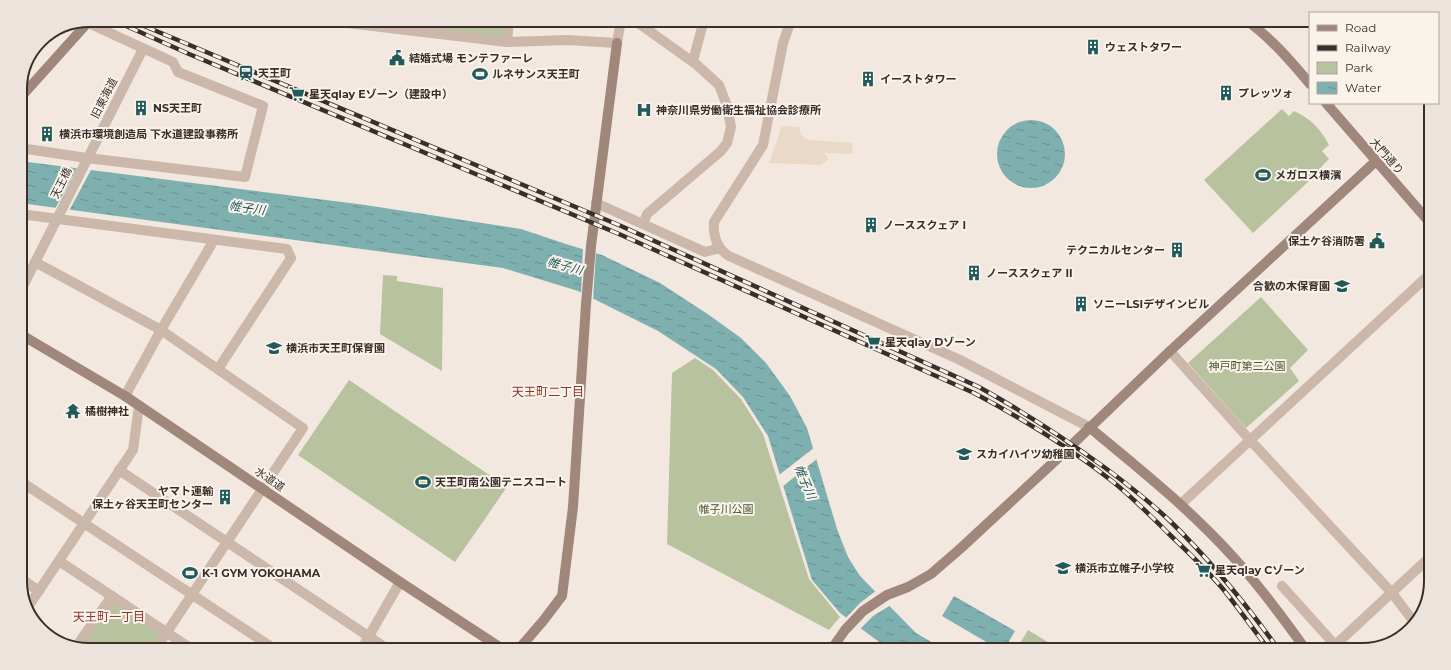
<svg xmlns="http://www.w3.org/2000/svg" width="1451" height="670" font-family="Montserrat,'Noto Sans JP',sans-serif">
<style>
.park{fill:#b8c29f}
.plaza{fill:#ead9c7}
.water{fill:url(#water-ripples)}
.pier{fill:#f3e8df}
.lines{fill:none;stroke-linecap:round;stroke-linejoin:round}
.street{stroke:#cbb8ab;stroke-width:10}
.secondary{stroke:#9f877c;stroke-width:10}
.rail-casing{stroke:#392e2a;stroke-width:4.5}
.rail{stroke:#faf3ec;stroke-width:3;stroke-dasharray:9;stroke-linecap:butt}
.labels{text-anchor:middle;stroke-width:4;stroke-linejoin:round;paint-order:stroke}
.poi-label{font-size:11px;font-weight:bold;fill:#392e2a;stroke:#faf3ec;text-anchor:start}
.street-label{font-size:11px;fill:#392e2a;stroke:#faf3ec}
.park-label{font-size:11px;fill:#4a572e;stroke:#faf3ec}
.water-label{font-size:12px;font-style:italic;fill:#205a5b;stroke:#faf3ec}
.neighbourhood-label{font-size:12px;fill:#883624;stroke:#faf3ec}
.rim{fill:none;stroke:#392e2a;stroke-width:2}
</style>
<defs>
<pattern id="water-ripples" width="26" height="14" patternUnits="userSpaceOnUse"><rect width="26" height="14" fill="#7eb0af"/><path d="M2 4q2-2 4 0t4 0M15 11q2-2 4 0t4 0" fill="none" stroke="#68908f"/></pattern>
</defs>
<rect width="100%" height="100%" fill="#f3e8df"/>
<g class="park">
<polygon points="345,20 506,20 505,39"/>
<path d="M 1282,109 L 1289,116 L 1294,111 C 1311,119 1320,128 1329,145 L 1322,151 L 1329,159 L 1321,167 L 1322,169 L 1253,233 L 1204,180 Z"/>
<polygon points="383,275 397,276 397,281 443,288 442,371 380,334"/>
<polygon points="1261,297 1308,350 1290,368 1299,381 1246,428 1188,363"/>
<polygon points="695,358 713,370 741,399 763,434 809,579 840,617 829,630 667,544 672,373"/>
<polygon points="349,380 507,487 455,562 298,455"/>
<polygon points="117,603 161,632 152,650 89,650 80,648 111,604"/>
<polygon points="1028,630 1061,650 1016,650"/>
</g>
<polygon class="plaza" points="781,126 799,127 801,134 805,138 810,140 853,143 852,154 824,153 829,159 821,165 769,163 779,135"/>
<g class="water">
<circle cx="1031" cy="154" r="34"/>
<polygon points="20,161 365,205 521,229 566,244 602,255 660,283 709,315 741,338 766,363 790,396 807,428 837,529 848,557 860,576 916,633 945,650 890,650 840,613 812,580 768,436 743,397 716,369 658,331 578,291 503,268 20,203"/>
<polygon points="954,596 1015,631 1004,650 1000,650 942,616"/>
</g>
<g class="pier">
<polygon points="78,166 92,168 69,211 55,209"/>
<polygon points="583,247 596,251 593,301 581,295"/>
<polygon points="815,447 818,458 782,487 779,475"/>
<polygon points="877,590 891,605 873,616 859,630 845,619 860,603"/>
</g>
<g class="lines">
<g class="street">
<polyline points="332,20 339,22 507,42 567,40 617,43 621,20"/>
<polyline points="634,20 697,65 719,85 727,106 731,127 727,143 721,151 647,214 643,224"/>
<path d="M 791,20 L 783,43 L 763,145 L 714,222 C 713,236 716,248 729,256 L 960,360 L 1089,427"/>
<polyline points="507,42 509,20"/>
<polyline points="693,61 704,20"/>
<polyline points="20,148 87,158 245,177 263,106 178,72 173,62 84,21"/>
<polyline points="596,203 705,252 720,248"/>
<polyline points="20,214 287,249 291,258 218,369"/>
<polyline points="35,262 161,330 303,428 155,650"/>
<polyline points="20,292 143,49"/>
<polyline points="1170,351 1250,440 1392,593 1414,622"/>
<polyline points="125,396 161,330 214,240"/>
<polyline points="119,470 389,650"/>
<polyline points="20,481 276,650"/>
<polyline points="1181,504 1431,273"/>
<polyline points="59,561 193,650"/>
<polyline points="20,578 39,591"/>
<polyline points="1282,586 1335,645"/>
<polyline points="28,607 133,450 139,406"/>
<polyline points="76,647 112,596"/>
<polyline points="361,650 400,582"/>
<polyline points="1330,650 1431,556"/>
</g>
<g class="secondary">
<path d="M 1246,20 C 1271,38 1290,60 1310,84"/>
<polyline points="20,98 90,20"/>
<polyline points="1326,103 1431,224"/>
<polyline points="20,334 125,396 400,582 504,650"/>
<path d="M 1089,427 C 1140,469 1191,510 1235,559 C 1261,588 1284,619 1306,650"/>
<polyline points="518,650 543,621 562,596 573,507 586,304 591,246 617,43"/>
<polyline points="831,650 845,630 863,611 887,595 908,587 931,574 961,548 1056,460 1170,351 1376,161"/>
</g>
<defs>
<g id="rail">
<path d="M 113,20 L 189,54 L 619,234 L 974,393 C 1023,419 1069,447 1112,481 C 1132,497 1150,515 1168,533 C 1187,551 1206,569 1223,589 C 1239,609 1254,630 1269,650"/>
<path d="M 130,20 L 621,226 L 979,387 C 1022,411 1064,438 1104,467 C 1127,484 1149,501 1170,521 C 1210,560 1246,604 1279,650"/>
</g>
</defs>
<use href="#rail" class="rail-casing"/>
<use href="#rail" class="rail"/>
</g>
<defs>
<symbol id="building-bare" viewBox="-9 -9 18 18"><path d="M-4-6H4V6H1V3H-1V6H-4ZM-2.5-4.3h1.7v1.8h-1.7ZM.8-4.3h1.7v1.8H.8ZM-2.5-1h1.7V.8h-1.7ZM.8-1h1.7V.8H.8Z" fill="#205a5b" stroke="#faf3ec" stroke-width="2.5" paint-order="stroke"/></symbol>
<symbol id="civic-bare" viewBox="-9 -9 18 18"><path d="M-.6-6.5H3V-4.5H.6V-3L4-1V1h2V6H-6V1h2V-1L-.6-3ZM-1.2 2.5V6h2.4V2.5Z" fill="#205a5b" stroke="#faf3ec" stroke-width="2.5" paint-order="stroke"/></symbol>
<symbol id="station-bare" viewBox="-9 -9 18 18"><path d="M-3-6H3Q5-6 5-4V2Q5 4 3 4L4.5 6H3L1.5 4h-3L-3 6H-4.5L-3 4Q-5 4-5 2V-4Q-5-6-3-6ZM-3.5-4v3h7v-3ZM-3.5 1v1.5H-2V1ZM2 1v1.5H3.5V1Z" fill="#205a5b" stroke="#faf3ec" stroke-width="2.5" paint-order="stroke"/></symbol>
<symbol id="stadium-bare" viewBox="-9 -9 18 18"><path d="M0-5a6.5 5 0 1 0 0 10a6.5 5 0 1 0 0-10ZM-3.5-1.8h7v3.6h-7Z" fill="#205a5b" stroke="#faf3ec" stroke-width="2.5" paint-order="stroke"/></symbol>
<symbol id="supermarket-bare" viewBox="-9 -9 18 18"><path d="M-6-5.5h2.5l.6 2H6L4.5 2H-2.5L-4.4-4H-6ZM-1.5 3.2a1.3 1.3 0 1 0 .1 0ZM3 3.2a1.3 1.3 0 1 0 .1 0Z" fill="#205a5b" stroke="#faf3ec" stroke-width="2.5" paint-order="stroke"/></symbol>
<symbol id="hospital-bare" viewBox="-9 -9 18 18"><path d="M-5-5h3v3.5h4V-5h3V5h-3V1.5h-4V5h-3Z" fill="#205a5b" stroke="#faf3ec" stroke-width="2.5" paint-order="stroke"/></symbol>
<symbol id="school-bare" viewBox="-9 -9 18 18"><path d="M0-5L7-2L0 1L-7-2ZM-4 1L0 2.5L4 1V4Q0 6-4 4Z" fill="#205a5b" stroke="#faf3ec" stroke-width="2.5" paint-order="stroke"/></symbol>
<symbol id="temple-bare" viewBox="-9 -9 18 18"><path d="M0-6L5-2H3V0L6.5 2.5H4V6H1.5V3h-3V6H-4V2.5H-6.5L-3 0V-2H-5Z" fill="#205a5b" stroke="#faf3ec" stroke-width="2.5" paint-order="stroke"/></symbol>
</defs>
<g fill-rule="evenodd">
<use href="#building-bare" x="1082" y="36" width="22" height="22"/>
<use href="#civic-bare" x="386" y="47" width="22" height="22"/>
<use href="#station-bare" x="235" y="62" width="22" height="22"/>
<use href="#stadium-bare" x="469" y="63" width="22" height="22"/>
<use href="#building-bare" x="857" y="68" width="22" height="22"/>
<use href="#building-bare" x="1215" y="82" width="22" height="22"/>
<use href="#supermarket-bare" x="286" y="83" width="22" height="22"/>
<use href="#building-bare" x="130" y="97" width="22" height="22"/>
<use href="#hospital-bare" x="633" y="99" width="22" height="22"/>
<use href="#building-bare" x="36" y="123" width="22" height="22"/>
<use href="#stadium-bare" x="1252" y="164" width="22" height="22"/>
<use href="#building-bare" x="860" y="214" width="22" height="22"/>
<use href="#civic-bare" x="1366" y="230" width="22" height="22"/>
<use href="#building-bare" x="1166" y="239" width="22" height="22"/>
<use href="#building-bare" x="963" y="262" width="22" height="22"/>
<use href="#school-bare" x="1331" y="275" width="22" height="22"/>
<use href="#building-bare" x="1070" y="293" width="22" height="22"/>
<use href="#supermarket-bare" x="862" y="331" width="22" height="22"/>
<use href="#school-bare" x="263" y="337" width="22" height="22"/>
<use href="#temple-bare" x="62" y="400" width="22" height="22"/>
<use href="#school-bare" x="953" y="443" width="22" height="22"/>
<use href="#stadium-bare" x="412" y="471" width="22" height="22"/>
<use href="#building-bare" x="214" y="486" width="22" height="22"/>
<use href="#school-bare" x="1052" y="557" width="22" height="22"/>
<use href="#supermarket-bare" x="1192" y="559" width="22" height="22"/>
<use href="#stadium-bare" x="179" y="562" width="22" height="22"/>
</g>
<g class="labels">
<g class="poi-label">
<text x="1105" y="51">ウェストタワー</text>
<text x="409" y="62">結婚式場 モンテファーレ</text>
<text x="258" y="77">天王町</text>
<text x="492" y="78">ルネサンス天王町</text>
<text x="880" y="83">イーストタワー</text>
<text x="1238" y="97">プレッツォ</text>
<text x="309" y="98">星天qlay Eゾーン（建設中）</text>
<text x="153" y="112">NS天王町</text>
<text x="656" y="114">神奈川県労働衛生福祉協会診療所</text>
<text x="59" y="138">横浜市環境創造局 下水道建設事務所</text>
<text x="1275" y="179">メガロス横濱</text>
<text x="883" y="229">ノーススクェア I</text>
<text x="1365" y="245" text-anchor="end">保土ケ谷消防署</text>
<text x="1165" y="254" text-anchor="end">テクニカルセンター</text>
<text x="986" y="277">ノーススクェア II</text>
<text x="1330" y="290" text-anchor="end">合歓の木保育園</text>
<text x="1093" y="308">ソニーLSIデザインビル</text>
<text x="885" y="346">星天qlay Dゾーン</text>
<text x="286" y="352">横浜市天王町保育園</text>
<text x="85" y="415">橘樹神社</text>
<text x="976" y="458">スカイハイツ幼稚園</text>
<text x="435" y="486">天王町南公園テニスコート</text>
<text x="213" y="495" text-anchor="end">ヤマト運輸<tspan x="213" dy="13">保土ヶ谷天王町センター</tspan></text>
<text x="1075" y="572">横浜市立帷子小学校</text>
<text x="1215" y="574">星天qlay Cゾーン</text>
<text x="202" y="577">K-1 GYM YOKOHAMA</text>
</g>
<g class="street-label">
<text transform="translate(104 98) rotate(-63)" y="4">旧東海道</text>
<text transform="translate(1387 156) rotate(49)" y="4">大門通り</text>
<text transform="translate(61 183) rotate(-64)" y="4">天王橋</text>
<text transform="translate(270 479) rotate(34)" y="4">水道道</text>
</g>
<g class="park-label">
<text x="1247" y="370">神戸町第二公園</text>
<text x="726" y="513">帷子川公園</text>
</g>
<g class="water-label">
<text transform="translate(247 208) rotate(8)" y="4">帷子川</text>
<text transform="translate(565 266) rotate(15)" y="4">帷子川</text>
<text transform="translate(805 482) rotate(67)" y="4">帷子川</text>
</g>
<g class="neighbourhood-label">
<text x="548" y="396">天王町二丁目</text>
<text x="109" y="621">天王町一丁目</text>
</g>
</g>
<path d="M0 0H1451V670H0ZM89 27H1362A62 62 0 0 1 1424 89V581A62 62 0 0 1 1362 643H89A62 62 0 0 1 27 581V89A62 62 0 0 1 89 27Z" fill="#ebe3dc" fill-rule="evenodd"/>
<path class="rim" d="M89 27H1362A62 62 0 0 1 1424 89V581A62 62 0 0 1 1362 643H89A62 62 0 0 1 27 581V89A62 62 0 0 1 89 27Z"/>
<rect x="1309" y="12" width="130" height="92" fill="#faf3ec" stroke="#ada49e"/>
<rect x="1317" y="25" width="20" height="6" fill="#9f877c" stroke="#ada49e"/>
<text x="1345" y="32" font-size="12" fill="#392e2a">Road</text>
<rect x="1317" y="45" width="20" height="6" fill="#392e2a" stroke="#ada49e"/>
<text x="1345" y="52" font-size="12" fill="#392e2a">Railway</text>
<rect x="1317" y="62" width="20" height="12" fill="#b8c29f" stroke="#ada49e"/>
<text x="1345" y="72" font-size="12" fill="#392e2a">Park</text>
<rect x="1317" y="82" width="20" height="12" fill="url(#water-ripples)" stroke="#ada49e"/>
<text x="1345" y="92" font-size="12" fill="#392e2a">Water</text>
</svg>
